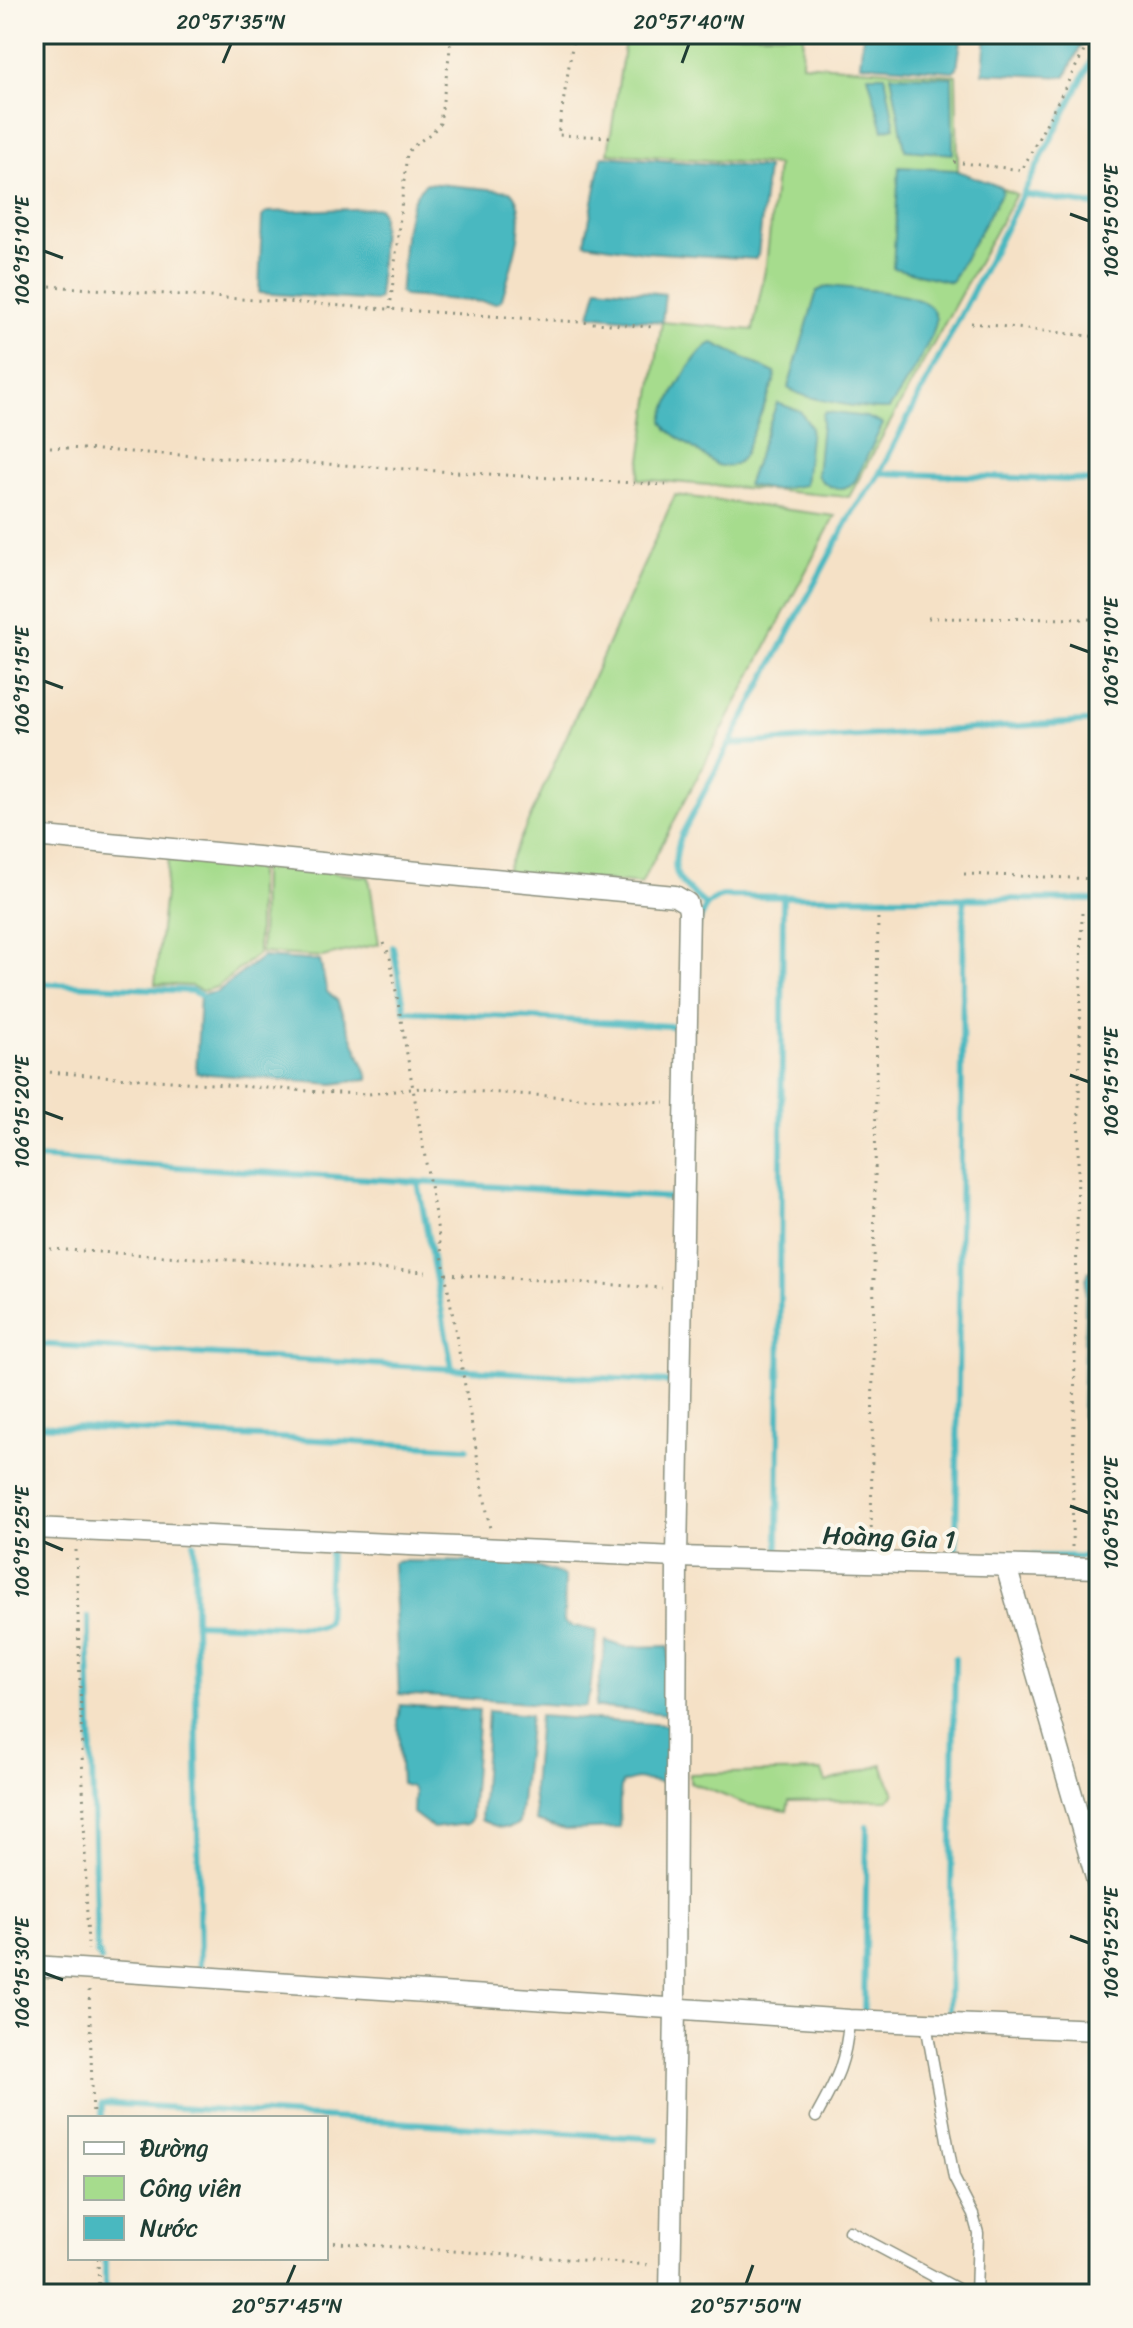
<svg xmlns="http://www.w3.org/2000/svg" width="1133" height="2328" font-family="Sriracha,sans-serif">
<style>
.green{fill:#a6dc8d;stroke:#628c60;stroke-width:2}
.water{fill:#49b8c0;stroke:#347a7a;stroke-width:2}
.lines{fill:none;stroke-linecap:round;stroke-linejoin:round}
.stream{stroke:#49b8c0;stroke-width:6}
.lane-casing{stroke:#8a8f7d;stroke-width:13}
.street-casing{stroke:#8a8f7d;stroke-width:23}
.path{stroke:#8a8f7d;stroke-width:3;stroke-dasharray:2 6;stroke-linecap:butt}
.lane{stroke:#fff;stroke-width:10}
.street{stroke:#fff;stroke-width:20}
.ticks{fill:none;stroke:#1f3d34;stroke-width:3}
.labels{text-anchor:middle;stroke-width:8;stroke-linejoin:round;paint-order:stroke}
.street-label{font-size:26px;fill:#1f3d34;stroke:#fbf7ec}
.neatline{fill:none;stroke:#1f3d34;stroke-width:3}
.ticks-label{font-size:20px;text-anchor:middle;fill:#1f3d34}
</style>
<rect width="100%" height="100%" fill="#fbf7ec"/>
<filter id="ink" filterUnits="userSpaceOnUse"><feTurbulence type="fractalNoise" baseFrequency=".0125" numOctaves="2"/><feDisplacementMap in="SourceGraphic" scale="16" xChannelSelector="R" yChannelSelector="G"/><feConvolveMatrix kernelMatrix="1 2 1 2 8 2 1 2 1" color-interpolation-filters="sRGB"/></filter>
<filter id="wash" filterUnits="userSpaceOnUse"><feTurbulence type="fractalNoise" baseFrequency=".006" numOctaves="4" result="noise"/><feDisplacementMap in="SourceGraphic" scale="32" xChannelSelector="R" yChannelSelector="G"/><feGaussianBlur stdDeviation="1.8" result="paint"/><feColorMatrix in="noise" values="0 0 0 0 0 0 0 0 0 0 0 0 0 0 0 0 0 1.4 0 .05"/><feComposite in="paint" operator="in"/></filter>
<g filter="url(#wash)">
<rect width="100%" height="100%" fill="#f5e1c6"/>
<g class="green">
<polygon points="626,34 803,34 802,64 956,75 958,171 1016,194 849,497 638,479 662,322 753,330 766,265 777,165 608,153"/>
<polygon points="675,495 835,516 641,884 505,873"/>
<polygon points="169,856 258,866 258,954 217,987 202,991 191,986 155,984"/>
<polygon points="262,864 369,877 379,944 322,957 261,953"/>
<polygon points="882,1765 894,1794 888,1800 789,1801 787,1811 745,1804 690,1782 690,1774 822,1771 826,1782"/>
</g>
<g class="water">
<polygon points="863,34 962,34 957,68 953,71 860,64"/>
<polygon points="986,34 1087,34 1065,77 983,73"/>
<polygon points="868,75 885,75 895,127 883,130"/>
<polygon points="891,75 952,77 953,154 905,150"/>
<polygon points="602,156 767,168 758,255 755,259 644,252 585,243"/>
<polygon points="899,167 955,170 1001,187 1002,192 951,282 893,268"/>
<path d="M 427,183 L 510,191 C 533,212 509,272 502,299 L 497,303 L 404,296 L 400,293 C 405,264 400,200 427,183 Z"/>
<polygon points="379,208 382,215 379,298 375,301 259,293 262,217 267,212"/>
<path d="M 828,286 C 852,289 908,292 927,304 C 932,307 936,314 936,320 C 936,336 900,393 889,409 C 870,410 801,399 788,388 L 817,291 Z"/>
<polygon points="598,287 665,294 662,322 590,315"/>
<path d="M 713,343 L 775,373 L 774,382 L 744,455 C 738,465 728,468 717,465 L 668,430 L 663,421 C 664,405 698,346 713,343 Z"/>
<polygon points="777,403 800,411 811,427 805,485 773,490 747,485"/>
<path d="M 826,412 L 866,417 L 883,424 L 855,481 C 844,493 826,489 817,475 L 823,414 Z"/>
<polygon points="262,957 320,961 327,992 337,1000 369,1079 333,1084 196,1073 200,995 217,992"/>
<polygon points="1089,1271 1099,1272 1099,1425 1086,1424 1082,1417 1086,1280"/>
<path d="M 401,1561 C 437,1562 538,1558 565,1577 L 564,1621 L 569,1625 L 597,1631 L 590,1692 L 585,1707 L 399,1694 L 393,1563 Z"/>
<polygon points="606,1641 625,1647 669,1646 668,1714 595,1707"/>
<polygon points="400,1705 479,1710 471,1819 467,1824 433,1828 413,1813 414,1792 411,1787 401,1784 398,1721"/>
<path d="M 488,1711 L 530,1715 L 519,1822 C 509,1834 494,1825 481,1820 Z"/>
<path d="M 539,1716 L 667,1725 L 666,1783 L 636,1779 L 622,1783 C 618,1798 621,1811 619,1828 L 565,1830 L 536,1821 L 533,1788 Z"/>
</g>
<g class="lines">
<g class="stream">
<polyline points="1023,194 1099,206"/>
<polyline points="880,473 1099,481"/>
<polyline points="730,744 1099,721"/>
<path d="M 706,905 C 677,880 668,876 681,836 L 853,511 L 876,480 L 1099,46"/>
<path d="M 697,929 C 701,913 706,900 723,896 L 1099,900"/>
<polyline points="393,947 405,1011 671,1026 678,1029 677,1034"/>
<polyline points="34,983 192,991 200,995"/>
<polyline points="34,1158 674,1198"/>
<polyline points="418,1182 452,1368"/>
<polyline points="34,1344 670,1382"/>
<polyline points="34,1425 467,1448"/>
<polyline points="194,1543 200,1968"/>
<polyline points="778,1551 783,897"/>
<polyline points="956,1555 964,899"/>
<polyline points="991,1555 1099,1557"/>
<polyline points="88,1617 97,1953 101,1961"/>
<polyline points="195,1623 319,1627 327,1623 330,1552"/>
<polyline points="864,2011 867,1826"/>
<polyline points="949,2016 955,1658"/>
<polyline points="102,2118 102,2103 658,2139"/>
<polyline points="105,2258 105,2294"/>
</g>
</g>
</g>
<g filter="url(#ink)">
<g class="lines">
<defs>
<g id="lane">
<polyline points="926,2024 954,2178 973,2215 978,2233 976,2294"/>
<path d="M 816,2117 C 836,2080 846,2064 849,2020"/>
<polyline points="849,2231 967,2294"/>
</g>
<g id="street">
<polyline points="34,836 675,896 687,903 689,911 677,1557 675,2009 670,2294"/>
<polyline points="34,1528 677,1557 1099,1568"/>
<polyline points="1006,1566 1099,1888"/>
<polyline points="34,1966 849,2020 1099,2030"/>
</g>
</defs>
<use href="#lane" class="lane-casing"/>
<use href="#street" class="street-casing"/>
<g class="path">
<polyline points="574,34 558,135 611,137"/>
<polyline points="954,162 1022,170 1093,34"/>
<polyline points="34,285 653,327"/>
<path d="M 390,309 L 407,153 C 416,141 432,136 440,123 L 452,34"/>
<polyline points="971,323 1099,337"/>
<polyline points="34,446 666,485"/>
<polyline points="928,618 1099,619"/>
<polyline points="964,874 1099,879"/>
<polyline points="384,943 390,957 490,1529"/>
<polyline points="34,1071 335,1093 369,1094 420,1088 665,1103"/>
<polyline points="34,1248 426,1272"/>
<polyline points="446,1274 662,1288"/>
<polyline points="871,1544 878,912"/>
<polyline points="1072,1547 1082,911"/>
<polyline points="76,1550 88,1950"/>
<polyline points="89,1990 93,2118"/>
<polyline points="326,2242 651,2265"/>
<polyline points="98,2258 99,2294"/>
</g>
<use href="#lane" class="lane"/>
<use href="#street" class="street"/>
</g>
</g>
<path class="ticks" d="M 223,63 L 231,44M 682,63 L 689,44M 1070,214 L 1089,221M 44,251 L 63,258M 1070,645 L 1089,652M 44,681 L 63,688M 1070,1075 L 1089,1082M 44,1112 L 63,1119M 1070,1506 L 1089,1513M 44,1542 L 63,1550M 1070,1936 L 1089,1943M 44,1973 L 63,1980M 287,2284 L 295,2265M 746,2284 L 753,2265"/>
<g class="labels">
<g class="street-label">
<text transform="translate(889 1537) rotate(2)" y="9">Hoàng Gia 1</text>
</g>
</g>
<rect width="1133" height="2328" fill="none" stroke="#fbf7ec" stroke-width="88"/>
<rect x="68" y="2116" width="260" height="144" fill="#fbf7ec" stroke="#a3ada2" stroke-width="2"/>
<rect x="84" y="2142" width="40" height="12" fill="#ffffff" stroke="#a3ada2" stroke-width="2"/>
<text x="140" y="2156" font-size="24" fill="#1f3d34">Đường</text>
<rect x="84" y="2176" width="40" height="24" fill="#a6dc8d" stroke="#a3ada2" stroke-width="2"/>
<text x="140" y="2196" font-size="24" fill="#1f3d34">Công viên</text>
<rect x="84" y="2216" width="40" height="24" fill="#49b8c0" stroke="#a3ada2" stroke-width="2"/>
<text x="140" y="2236" font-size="24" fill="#1f3d34">Nước</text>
<rect x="44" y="44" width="1045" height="2240" class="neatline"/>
<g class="ticks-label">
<text x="231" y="29">20°57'35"N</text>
<text x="689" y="29">20°57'40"N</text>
<text transform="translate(1111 221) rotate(-90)" y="7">106°15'05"E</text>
<text transform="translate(22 251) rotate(-90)" y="7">106°15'10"E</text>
<text transform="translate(1111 652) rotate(-90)" y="7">106°15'10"E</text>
<text transform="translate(22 681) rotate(-90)" y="7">106°15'15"E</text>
<text transform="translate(1111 1082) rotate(-90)" y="7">106°15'15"E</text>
<text transform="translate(22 1112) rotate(-90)" y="7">106°15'20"E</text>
<text transform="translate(1111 1513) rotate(-90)" y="7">106°15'20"E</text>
<text transform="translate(22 1542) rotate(-90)" y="7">106°15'25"E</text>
<text transform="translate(1111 1943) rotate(-90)" y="7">106°15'25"E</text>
<text transform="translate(22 1973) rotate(-90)" y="7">106°15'30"E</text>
<text x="287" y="2313">20°57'45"N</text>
<text x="746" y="2313">20°57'50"N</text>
</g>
</svg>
